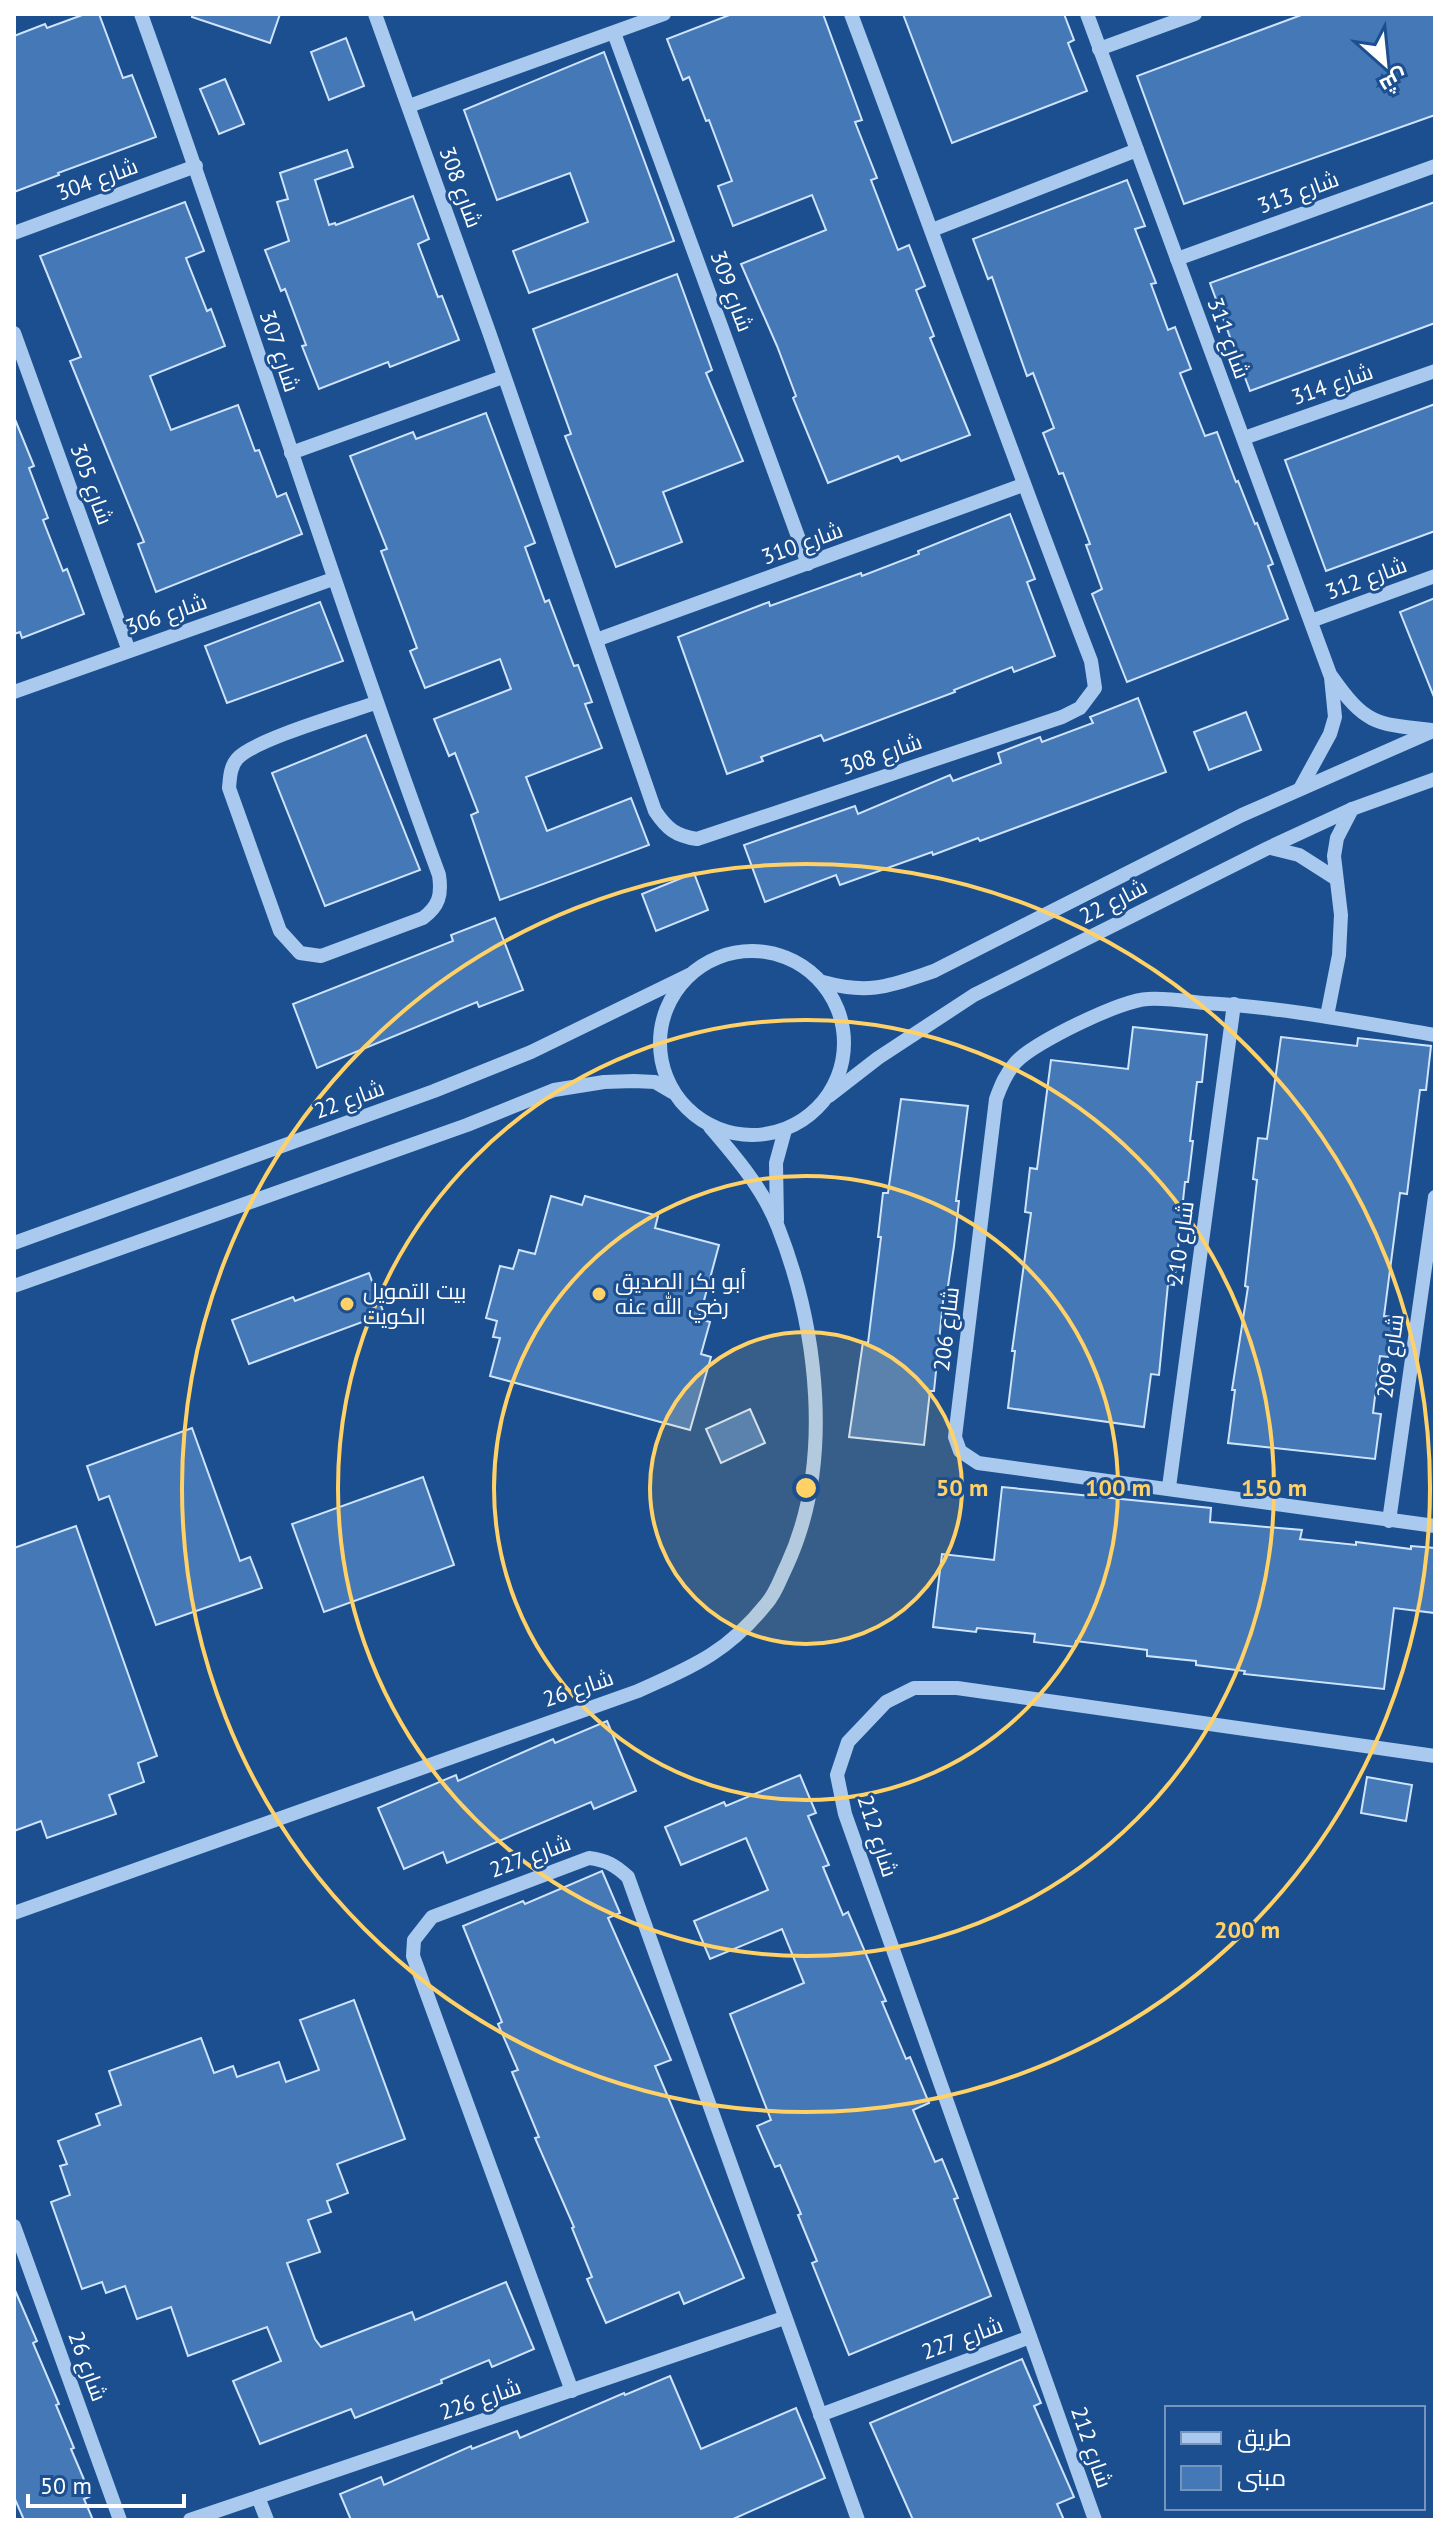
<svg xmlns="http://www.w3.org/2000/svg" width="1449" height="2534" font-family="'PT Sans',Cairo,sans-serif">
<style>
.building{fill:#4478b7;stroke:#cfe3fa;stroke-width:2}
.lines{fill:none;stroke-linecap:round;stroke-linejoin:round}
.minor{stroke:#a9c9ee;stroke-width:14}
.ring{fill:none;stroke:#ffd166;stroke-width:4}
.poi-dot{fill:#ffd166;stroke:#1b4f8f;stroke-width:3}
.labels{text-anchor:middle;stroke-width:6;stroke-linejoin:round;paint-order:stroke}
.street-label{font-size:22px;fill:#fff;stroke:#1b4f8f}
.poi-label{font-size:22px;fill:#fff;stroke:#1b4f8f;text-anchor:start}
.centre{fill:#ffd166;stroke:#1b4f8f;stroke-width:4}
.ring-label{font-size:24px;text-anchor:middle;font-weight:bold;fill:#ffd166;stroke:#1b4f8f;stroke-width:6;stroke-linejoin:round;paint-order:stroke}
</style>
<rect width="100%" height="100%" fill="#1b4f8f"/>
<g class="building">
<polygon points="85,14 99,14 123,78 132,75 156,137 58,173 59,175 14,192 14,36 45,24 47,28"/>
<polygon points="192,14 280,14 270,43 192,17"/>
<polygon points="732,14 823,14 862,120 855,122 877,178 871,180 898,250 909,245 925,286 916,290 934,336 930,338 970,435 901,461 898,456 828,483 793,398 796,396 777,346 741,264 826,230 812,195 733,226 718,186 732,181 709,120 706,121 689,77 683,80 667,39"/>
<polygon points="903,14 1064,14 1074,40 1068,43 1087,91 952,143"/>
<polygon points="1304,14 1435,14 1435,115 1184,204 1137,76"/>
<polygon points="346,38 364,86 329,100 311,52"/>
<polygon points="604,52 674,241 529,293 513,251 588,222 570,173 497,200 464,110"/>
<polygon points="225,79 244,124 219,134 200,89"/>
<polygon points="347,150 353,167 315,180 329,225 335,223 336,225 413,196 429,239 418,244 438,297 442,296 459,340 390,367 388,362 319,389 302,346 306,345 285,289 281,291 265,250 289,241 277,202 288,199 280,173"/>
<polygon points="1127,180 1145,226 1135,229 1156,283 1151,284 1168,330 1175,327 1191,369 1180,373 1205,436 1217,432 1236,482 1238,481 1255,524 1257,523 1273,564 1268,566 1288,619 1127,682 1092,594 1102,589 1086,545 1090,544 1063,473 1059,474 1043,433 1054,428 1033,373 1027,376 992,277 988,279 973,239"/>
<polygon points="185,202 204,251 186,258 207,311 211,309 225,346 150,376 171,430 238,405 255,451 259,450 277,497 286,493 302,534 156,592 138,544 144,542 70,361 81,357 40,256"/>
<polygon points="1435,202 1435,323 1250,391 1210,283"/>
<polygon points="677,274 712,370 706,373 743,461 663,492 682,542 616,567 565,436 571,434 533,329"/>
<polygon points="1435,404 1435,531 1326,571 1285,460"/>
<polygon points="486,413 535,543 525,547 545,602 549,600 574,666 578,665 592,702 585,704 602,748 526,777 547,831 631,798 649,845 500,900 471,815 478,812 455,753 449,756 434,719 511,689 500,659 425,688 410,651 417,648 381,551 387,549 350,456 413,432 416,439"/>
<polygon points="14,417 34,466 29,468 48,518 43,520 63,571 67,569 84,614 22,638 20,632 14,634"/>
<polygon points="1010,514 1035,579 1027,582 1055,656 1014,672 1012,667 954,690 955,692 824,741 821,735 761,757 763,761 727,774 678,637 769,602 770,606 861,573 862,576 919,554 918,551"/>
<polygon points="1435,598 1435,697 1434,697 1400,612"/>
<polygon points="320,602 343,661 227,703 205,646"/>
<polygon points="1138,698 1166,772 980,841 978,838 933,855 932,852 840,885 836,875 765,902 744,845 855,806 858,814 950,775 953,781 1001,763 998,753 1040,737 1042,742 1093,723 1090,717"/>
<polygon points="1246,712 1261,750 1209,770 1194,732"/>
<polygon points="366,735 420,870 325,906 272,773"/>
<polygon points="694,873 708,910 656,931 642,894"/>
<polygon points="495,918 523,990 479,1007 477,1002 317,1068 293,1004 453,941 451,935"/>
<polygon points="1133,1027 1207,1035 1202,1082 1197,1082 1190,1141 1193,1141 1188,1182 1185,1182 1174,1285 1168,1284 1159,1375 1151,1374 1144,1427 1008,1408 1015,1351 1012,1351 1031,1213 1025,1212 1030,1168 1037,1169 1051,1060 1128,1069"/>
<polygon points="1281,1037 1357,1046 1358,1038 1431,1046 1426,1090 1420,1090 1407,1194 1400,1193 1384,1316 1393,1317 1388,1357 1380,1356 1373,1413 1381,1414 1375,1459 1228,1443 1235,1390 1232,1390 1248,1287 1245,1286 1257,1180 1253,1179 1258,1138 1267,1139"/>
<polygon points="901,1099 968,1106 956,1201 959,1201 954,1246 947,1293 944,1292 934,1391 930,1391 924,1445 849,1437 863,1342 868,1343 881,1237 878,1237 883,1193 888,1193"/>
<polygon points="551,1196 582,1205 585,1196 658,1216 655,1228 719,1245 699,1319 710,1322 701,1354 711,1357 690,1430 490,1376 500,1338 493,1337 497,1321 486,1318 500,1266 513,1269 519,1250 535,1254"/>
<polygon points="369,1273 384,1314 249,1364 232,1320 293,1297 295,1301"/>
<polygon points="750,1409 765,1443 721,1463 706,1429"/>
<polygon points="192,1428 240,1561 250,1557 262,1588 156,1625 109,1496 99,1500 87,1466"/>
<polygon points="423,1477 454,1565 324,1612 292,1524"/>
<polygon points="1002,1487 1211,1508 1210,1522 1302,1530 1300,1539 1356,1545 1356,1542 1411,1549 1411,1546 1435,1548 1435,1613 1394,1608 1384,1689 1244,1674 1245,1671 1196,1665 1196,1661 1147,1656 1147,1650 1076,1641 1075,1647 1034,1642 1035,1634 977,1628 976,1632 933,1627 942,1554 994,1560"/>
<polygon points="76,1526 157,1756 138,1763 144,1782 109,1795 116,1814 47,1838 41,1821 14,1831 14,1548"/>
<polygon points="607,1721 636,1791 594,1809 591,1802 447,1863 443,1852 404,1869 378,1808 456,1775 458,1781 553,1739 555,1743"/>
<polygon points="800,1775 816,1813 808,1816 829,1865 823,1867 843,1915 848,1912 886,2001 882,2002 906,2059 910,2057 929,2103 913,2110 935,2162 942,2159 958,2198 954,2199 991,2296 849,2355 812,2263 817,2261 798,2215 801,2214 780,2165 775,2167 757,2126 771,2120 730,2014 804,1983 782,1929 710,1959 694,1921 768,1890 746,1838 681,1865 665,1827 724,1802 726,1806"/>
<polygon points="1367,1777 1412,1785 1406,1821 1361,1813"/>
<polygon points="602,1871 620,1913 608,1918 671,2060 655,2066 744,2278 684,2304 679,2292 606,2323 587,2279 592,2277 572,2228 574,2227 535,2138 539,2137 512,2072 518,2070 498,2024 502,2022 463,1926 523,1901 525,1904"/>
<polygon points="354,2000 405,2139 337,2164 348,2193 327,2201 331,2212 308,2220 320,2252 287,2263 315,2339 321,2347 412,2312 415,2320 506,2282 534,2349 492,2367 489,2360 441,2380 442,2383 355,2418 351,2409 260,2444 233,2381 281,2361 267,2327 188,2356 171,2307 137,2319 125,2286 106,2293 102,2282 82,2289 51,2202 70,2195 60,2166 67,2164 58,2141 100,2125 96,2114 121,2105 109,2071 201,2038 214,2073 233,2066 237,2077 279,2062 286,2082 319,2070 300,2020"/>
<polygon points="14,2288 37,2341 33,2343 59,2404 56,2405 74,2448 71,2449 91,2496 84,2499 93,2520 24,2520 14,2497"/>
<polygon points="1022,2359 1041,2403 1034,2406 1074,2497 1057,2504 1064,2520 913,2520 870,2423"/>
<polygon points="670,2376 701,2449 796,2408 825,2478 731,2520 351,2520 340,2494 381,2477 384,2485 471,2446 472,2449 517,2431 520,2438 624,2393 625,2395"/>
</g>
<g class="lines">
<g class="minor">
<path d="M 141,14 C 244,300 334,590 439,875 C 442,895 439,906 423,918 L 321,956 L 300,953 L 280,931 L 229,788 C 230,778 230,767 237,759 C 253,740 347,713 375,703"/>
<path d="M 375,14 L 489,332 L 655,811 C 667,829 676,836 697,839 L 1062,717 L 1080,708 L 1095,688 L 1091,661 C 1008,446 932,229 851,14"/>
<polyline points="1087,14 1331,677 1335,717 1330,734 1301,787"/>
<polyline points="614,33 808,564"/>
<polyline points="1099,49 1195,14"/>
<polyline points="409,106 664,14"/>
<polyline points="932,230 1137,150"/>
<polyline points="14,233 196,166"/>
<polyline points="1177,259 1435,166"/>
<polyline points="14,333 129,651"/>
<polyline points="1244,438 1435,371"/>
<polyline points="291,453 503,377"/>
<polyline points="1311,621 1435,576"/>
<polyline points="596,640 1023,485"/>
<path d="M 1332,677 C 1365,724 1375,724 1431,730"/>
<polyline points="14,692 333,579"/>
<polyline points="1271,848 1299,855 1335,878"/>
<circle cx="752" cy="1043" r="92"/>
<path d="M 823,982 C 870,995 889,986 934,971 L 1242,815 L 1435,730"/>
<polyline points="1327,1016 1339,955 1341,915 1334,856 1337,838 1352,809"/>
<path d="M 1435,1035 C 1358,1022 1281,1007 1204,1003 C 1186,1001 1167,998 1148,999 C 1121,1000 1035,1042 1016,1062 C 1006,1073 1001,1085 996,1099 L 955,1437 L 960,1451 L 978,1463 L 1435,1526"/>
<polyline points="829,1096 878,1058 974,995 1268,848 1352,809 1435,779"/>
<polyline points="777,1220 776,1163 785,1130"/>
<polyline points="14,1243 434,1091 531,1052 689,975"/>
<polyline points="14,1286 467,1125 554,1090 604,1082 634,1081 655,1082 672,1092"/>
<polyline points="1169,1487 1234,1004"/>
<polyline points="1389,1521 1435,1197"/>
<path d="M 14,1913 L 638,1691 C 694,1666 728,1652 767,1603 C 776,1593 781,1577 787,1565 C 834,1463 818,1329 778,1227 C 764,1190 735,1156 710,1127"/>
<polyline points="14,2226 120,2520"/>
<path d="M 572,2391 L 413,1956 L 414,1940 L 432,1917 L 589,1858 C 606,1860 615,1865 628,1877 L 858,2520"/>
<polyline points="820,2415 1030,2337"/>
<polyline points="258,2497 267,2520"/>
<polyline points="190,2520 784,2318"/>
<polyline points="1095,2520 845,1814 837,1775 848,1742 886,1702 914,1688 957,1688 1435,1756"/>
</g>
</g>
<circle cx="806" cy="1488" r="156" fill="#ffd166" fill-opacity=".12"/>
<g class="ring">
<circle cx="806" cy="1488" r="156"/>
<circle cx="806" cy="1488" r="312"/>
<circle cx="806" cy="1488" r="468"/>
<circle cx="806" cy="1488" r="624"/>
</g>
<g class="poi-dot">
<circle cx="599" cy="1294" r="8"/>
<circle cx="347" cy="1304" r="8"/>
</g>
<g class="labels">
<g class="street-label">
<text transform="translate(97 179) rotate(-20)" y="8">شارع 304</text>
<text transform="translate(461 187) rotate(70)" y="8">شارع 308</text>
<text transform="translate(1298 192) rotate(-20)" y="8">شارع 313</text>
<text transform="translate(732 291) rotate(70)" y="8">شارع 309</text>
<text transform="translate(1229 338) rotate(70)" y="8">شارع 311</text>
<text transform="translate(280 351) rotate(72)" y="8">شارع 307</text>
<text transform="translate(1332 384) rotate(-19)" y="8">شارع 314</text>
<text transform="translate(92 484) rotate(70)" y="8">شارع 305</text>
<text transform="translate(802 543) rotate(-20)" y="8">شارع 310</text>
<text transform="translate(1366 578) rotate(-20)" y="8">شارع 312</text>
<text transform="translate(166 614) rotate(-19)" y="8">شارع 306</text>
<text transform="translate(881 754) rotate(-19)" y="8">شارع 308</text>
<text transform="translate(1113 901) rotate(-27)" y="8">شارع 22</text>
<text transform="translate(349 1099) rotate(-20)" y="8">شارع 22</text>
<text transform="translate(1180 1243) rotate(-82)" y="8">شارع 210</text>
<text transform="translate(946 1329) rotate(-83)" y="8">شارع 206</text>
<text transform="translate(1390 1356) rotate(-82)" y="8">شارع 209</text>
<text transform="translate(578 1688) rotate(-19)" y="8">شارع 26</text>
<text transform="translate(878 1836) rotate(72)" y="8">شارع 212</text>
<text transform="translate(530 1856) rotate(-20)" y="8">شارع 227</text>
<text transform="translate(962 2338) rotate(-20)" y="8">شارع 227</text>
<text transform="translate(88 2366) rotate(70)" y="8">شارع 26</text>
<text transform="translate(480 2399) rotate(-19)" y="8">شارع 226</text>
<text transform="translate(1092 2447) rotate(71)" y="8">شارع 212</text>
</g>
<g class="poi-label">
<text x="615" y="1289">أبو بكر الصديق<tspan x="615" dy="25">رضي الله عنه</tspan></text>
<text x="363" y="1299">بيت التمويل<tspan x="363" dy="25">الكويت</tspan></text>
</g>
</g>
<circle cx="806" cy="1488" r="12" class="centre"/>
<g class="ring-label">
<text x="962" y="1496">50 m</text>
<text x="1118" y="1496">100 m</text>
<text x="1274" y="1496">150 m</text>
<text x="1247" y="1938">200 m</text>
</g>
<rect width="1449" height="2534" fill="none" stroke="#ffffff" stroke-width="32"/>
<rect x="1165" y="2406" width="260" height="104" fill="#1b4f8f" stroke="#7695bc" stroke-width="2"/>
<rect x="1181" y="2432" width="40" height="12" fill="#a9c9ee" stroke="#7695bc" stroke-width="2"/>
<text x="1237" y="2446" font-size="24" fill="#ffffff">طريق</text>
<rect x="1181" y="2466" width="40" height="24" fill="#4478b7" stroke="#7695bc" stroke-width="2"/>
<text x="1237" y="2486" font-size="24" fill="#ffffff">مبنى</text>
<g transform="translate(1385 64) rotate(153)" stroke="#1b4f8f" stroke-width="6" paint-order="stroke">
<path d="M0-6L14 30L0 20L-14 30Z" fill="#ffffff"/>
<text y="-12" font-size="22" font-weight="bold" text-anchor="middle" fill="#ffffff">ش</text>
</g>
<path d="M28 2494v12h156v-12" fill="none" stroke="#ffffff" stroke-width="4"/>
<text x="40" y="2494" font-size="24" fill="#ffffff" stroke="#1b4f8f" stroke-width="6" paint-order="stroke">50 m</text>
</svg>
